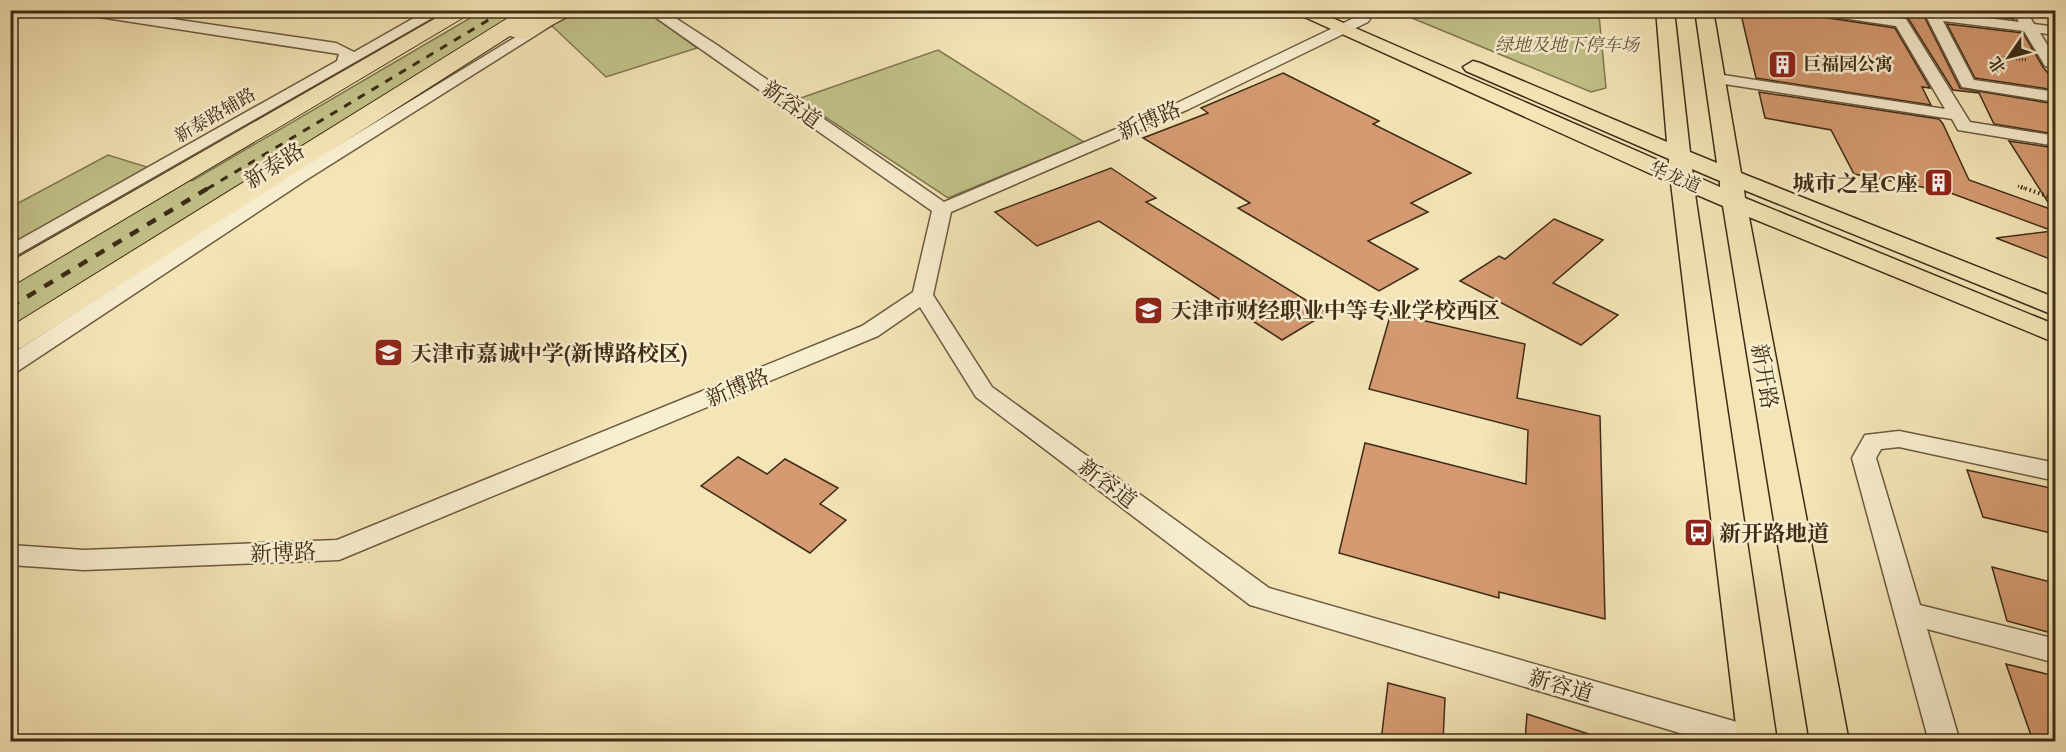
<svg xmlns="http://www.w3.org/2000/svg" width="2066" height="752" font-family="'EB Garamond','Noto Serif SC',serif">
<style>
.green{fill:#c2c289;stroke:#807750;stroke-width:1.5}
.building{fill:#d59a71;stroke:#3e2c17;stroke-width:1.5}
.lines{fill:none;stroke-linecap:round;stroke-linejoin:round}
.minor-casing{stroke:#6c5a3f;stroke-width:3}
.major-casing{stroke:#3e2c17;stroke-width:3}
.highway-casing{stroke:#3e2c17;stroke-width:2}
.path-far1{stroke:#3e2c17;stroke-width:3;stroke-dasharray:1 2;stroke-linecap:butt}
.path{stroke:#3e2c17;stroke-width:4;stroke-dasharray:1.5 3;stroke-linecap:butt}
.minor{fill:#f8eed0;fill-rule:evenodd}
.major{fill:#f4e5b6;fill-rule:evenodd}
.highway{fill:#f4e5b6;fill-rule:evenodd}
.rail-far1{stroke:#3e2c17;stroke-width:3;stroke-dasharray:8 8;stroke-linecap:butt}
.rail{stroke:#3e2c17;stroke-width:4.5;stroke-dasharray:10 10;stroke-linecap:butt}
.labels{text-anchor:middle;stroke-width:5;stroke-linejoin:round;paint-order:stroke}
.far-park-label{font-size:18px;font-style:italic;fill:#5f5234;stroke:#f8eed0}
.far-poi-label{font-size:18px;font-weight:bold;fill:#3e2c17;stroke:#f8eed0;text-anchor:start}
.far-street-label{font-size:18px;fill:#3e2c17;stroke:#f8eed0}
.street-label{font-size:22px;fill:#3e2c17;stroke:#f8eed0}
.poi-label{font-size:22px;font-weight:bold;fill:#3e2c17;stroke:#f8eed0;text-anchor:start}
</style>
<rect width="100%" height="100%" fill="#f4e5b6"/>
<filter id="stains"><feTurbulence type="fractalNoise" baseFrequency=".00333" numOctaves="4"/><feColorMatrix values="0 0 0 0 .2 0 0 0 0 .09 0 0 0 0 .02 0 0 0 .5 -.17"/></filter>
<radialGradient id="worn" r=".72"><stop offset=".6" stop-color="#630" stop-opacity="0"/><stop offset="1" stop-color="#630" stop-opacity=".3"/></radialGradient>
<g class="green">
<polygon points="1586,10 1599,15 1606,88 1591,92 1395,11"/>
<polygon points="482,11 521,11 11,330 11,207 108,155 192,181"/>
<polygon points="574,11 686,11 657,19 697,48 606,77 551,25"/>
<polygon points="938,50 1084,142 948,198 798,99"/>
</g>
<g class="building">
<polygon points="1740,10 1806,10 1815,16 1895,28 1930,88 1922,87 1931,105 1756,78"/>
<polygon points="1867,10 1921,10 1960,88 2055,104 2055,134 1994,124 1979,93 1953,90 1908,18"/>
<polygon points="1945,10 2009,10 2014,19"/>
<polygon points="1947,24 2023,33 2043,67 2051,77 2055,78 2055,90 1975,78"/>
<polygon points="1283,73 1379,121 1373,124 1471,173 1411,203 1428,212 1368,241 1418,269 1379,291 1238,208 1250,203 1143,138 1208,113 1201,108"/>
<polygon points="1759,92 1939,119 1943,124 1969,180 2053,210 2009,141 2055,148 2055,261 1996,238 2053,231 1948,192 1854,174 1831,130 1765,118"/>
<polygon points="1111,168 1156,198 1146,202 1327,313 1282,340 1099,221 1037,246 995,212"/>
<polygon points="1554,219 1603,240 1553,283 1618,315 1581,345 1460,281 1499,256 1505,259"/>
<polygon points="1391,313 1525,344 1517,398 1600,416 1605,619 1499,592 1499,598 1339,553 1365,443 1526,484 1528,430 1369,389"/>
<polygon points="738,457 767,474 785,459 838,488 820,504 846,520 810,553 701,486"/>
<polygon points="1967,470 2055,489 2055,534 1983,517"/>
<polygon points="1992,567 2055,583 2055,634 2007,621"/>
<polygon points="2006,664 2055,676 2055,741 2033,741"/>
<polygon points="1388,683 1445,698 1443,741 1381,741"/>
<polygon points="1527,714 1601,738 1600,741 1525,741"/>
</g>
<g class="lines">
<defs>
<g id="minor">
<polygon points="14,10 34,10 10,22 10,12"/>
<polygon points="73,10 112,10 336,43 354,52 428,10 446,10 10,259 10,245 337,61 339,54 80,14"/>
<polygon points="645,10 663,10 717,45 944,202 1177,103 1358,16 1368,16 1370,19 1368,22 1189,109 951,212 933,295 992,387 1269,588 1758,728 1769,732 1773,742 1710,742 1250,605 976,397 920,307 878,336 339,560 84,570 10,565 10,545 84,550 337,540 862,326 913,292 932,211"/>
<polygon points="1808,10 1849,10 1906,19 1970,122 2056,136 2056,146 1958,130 1952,119 1711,82 1709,79 1717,74 1945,109 1896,26 1815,14"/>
<polygon points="1923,10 2019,22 2012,10 2026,10 2034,24 2056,27 2056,35 2040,33 2056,59 2056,69 2045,66 2024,31 1943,21 1974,80 2056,92 2056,102 1962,87"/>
<polygon points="547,18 554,22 552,25 306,180 18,371 10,373 10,355 294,172"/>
<polygon points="1899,431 2056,463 2056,481 1899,447 1881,449 1876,458 1920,605 2056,639 2056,663 1927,629 1960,742 1929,742 1852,458 1865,435"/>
</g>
<path id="major" d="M 1289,10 L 1314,10 L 1669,165 L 1669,159 L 1466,71 L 1463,67 L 1473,61 L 1480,63 L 1667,142 L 1656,10 L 1674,10 L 1690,152 L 1717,163 L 1695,10 L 1713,10 L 1741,173 L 2056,298 L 2056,316 L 1744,190 L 1745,198 L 2056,325 L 2056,343 L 1749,217 L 1849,742 L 1810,742 L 1723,206 L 1695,194 L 1777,742 L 1738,742 L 1671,183 ZM 1692,169 L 1720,181 L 1720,187 L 1693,175 Z"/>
<g id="highway">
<polygon points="450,10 476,10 20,281 10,284 10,262"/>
<polygon points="521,10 576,10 573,14 527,38 519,39 510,36 21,348 10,351 10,327"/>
</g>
</defs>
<use href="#minor" class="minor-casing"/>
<use href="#major" class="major-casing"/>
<use href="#highway" class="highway-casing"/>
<g class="path-far1">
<polyline points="1998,57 2028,60"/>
<polyline points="1998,57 2004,66"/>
<polyline points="2018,186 2026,189"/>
</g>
<polyline class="path" points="2021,187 2056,199"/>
<use href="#minor" class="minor"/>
<use href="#major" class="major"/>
<use href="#highway" class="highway"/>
<polyline class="rail-far1" points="207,189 505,10"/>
<polyline class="rail" points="10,307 210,187"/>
</g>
<defs>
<symbol id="building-square" viewBox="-11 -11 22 22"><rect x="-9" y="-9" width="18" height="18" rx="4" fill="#8f2418" stroke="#f8eed0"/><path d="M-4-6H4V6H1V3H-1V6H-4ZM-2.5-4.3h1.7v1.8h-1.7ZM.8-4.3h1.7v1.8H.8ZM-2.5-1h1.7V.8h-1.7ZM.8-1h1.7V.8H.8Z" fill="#fff"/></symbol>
<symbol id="school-square" viewBox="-11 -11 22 22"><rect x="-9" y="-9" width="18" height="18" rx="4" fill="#8f2418" stroke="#f8eed0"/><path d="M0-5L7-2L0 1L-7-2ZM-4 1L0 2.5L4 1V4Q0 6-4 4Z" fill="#fff"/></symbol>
<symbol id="bus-square" viewBox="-11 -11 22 22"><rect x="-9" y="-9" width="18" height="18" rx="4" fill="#8f2418" stroke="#f8eed0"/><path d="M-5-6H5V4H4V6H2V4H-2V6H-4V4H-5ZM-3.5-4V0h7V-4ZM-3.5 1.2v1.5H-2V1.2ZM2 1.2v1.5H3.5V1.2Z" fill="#fff"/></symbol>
</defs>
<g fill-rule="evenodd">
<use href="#building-square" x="1766" y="48" width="33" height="33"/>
<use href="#building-square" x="1922" y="166" width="33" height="33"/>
<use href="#school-square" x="1132" y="294" width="33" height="33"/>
<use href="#school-square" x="372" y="336" width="33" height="33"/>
<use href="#bus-square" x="1682" y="516" width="33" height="33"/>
</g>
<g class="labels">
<g class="far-park-label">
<text x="1567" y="51">绿地及地下停车场</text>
</g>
<g class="far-poi-label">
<text x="1803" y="70">巨福园公寓</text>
</g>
<g class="far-street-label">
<text transform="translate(215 115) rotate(-30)" y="6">新泰路辅路</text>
<text transform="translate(1675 177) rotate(23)" y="6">华龙道</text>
</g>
<g class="street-label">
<text transform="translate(792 104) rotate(35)" y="8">新容道</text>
<text transform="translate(1149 120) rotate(-23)" y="8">新博路</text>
<text transform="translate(274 165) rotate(-32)" y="8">新泰路</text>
<text transform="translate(1765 376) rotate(80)" y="8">新开路</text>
<text transform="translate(737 387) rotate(-22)" y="8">新博路</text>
<text transform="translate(1108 483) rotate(37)" y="8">新容道</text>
<text transform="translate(283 552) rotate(-2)" y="8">新博路</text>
<text transform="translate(1561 685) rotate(16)" y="8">新容道</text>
</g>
<g class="poi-label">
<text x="1918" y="191" text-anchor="end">城市之星C座</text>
<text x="1170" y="318">天津市财经职业中等专业学校西区</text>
<text x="410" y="361">天津市嘉诚中学(新博路校区)</text>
<text x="1719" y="541">新开路地道</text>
</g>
</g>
<rect width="2066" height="752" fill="none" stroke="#f4e5b6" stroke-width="36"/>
<rect x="12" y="12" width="2042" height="728" fill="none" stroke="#3e2c17" stroke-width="3"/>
<rect x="18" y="18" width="2030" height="716" fill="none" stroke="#3e2c17" stroke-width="1.5"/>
<g transform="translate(2009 57) rotate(235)" stroke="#f8eed0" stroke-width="4.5" paint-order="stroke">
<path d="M0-4.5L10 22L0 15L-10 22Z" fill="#3e2c17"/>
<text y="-9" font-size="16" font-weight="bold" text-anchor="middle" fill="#3e2c17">北</text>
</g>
<rect width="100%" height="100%" filter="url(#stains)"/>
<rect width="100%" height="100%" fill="url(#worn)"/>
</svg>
